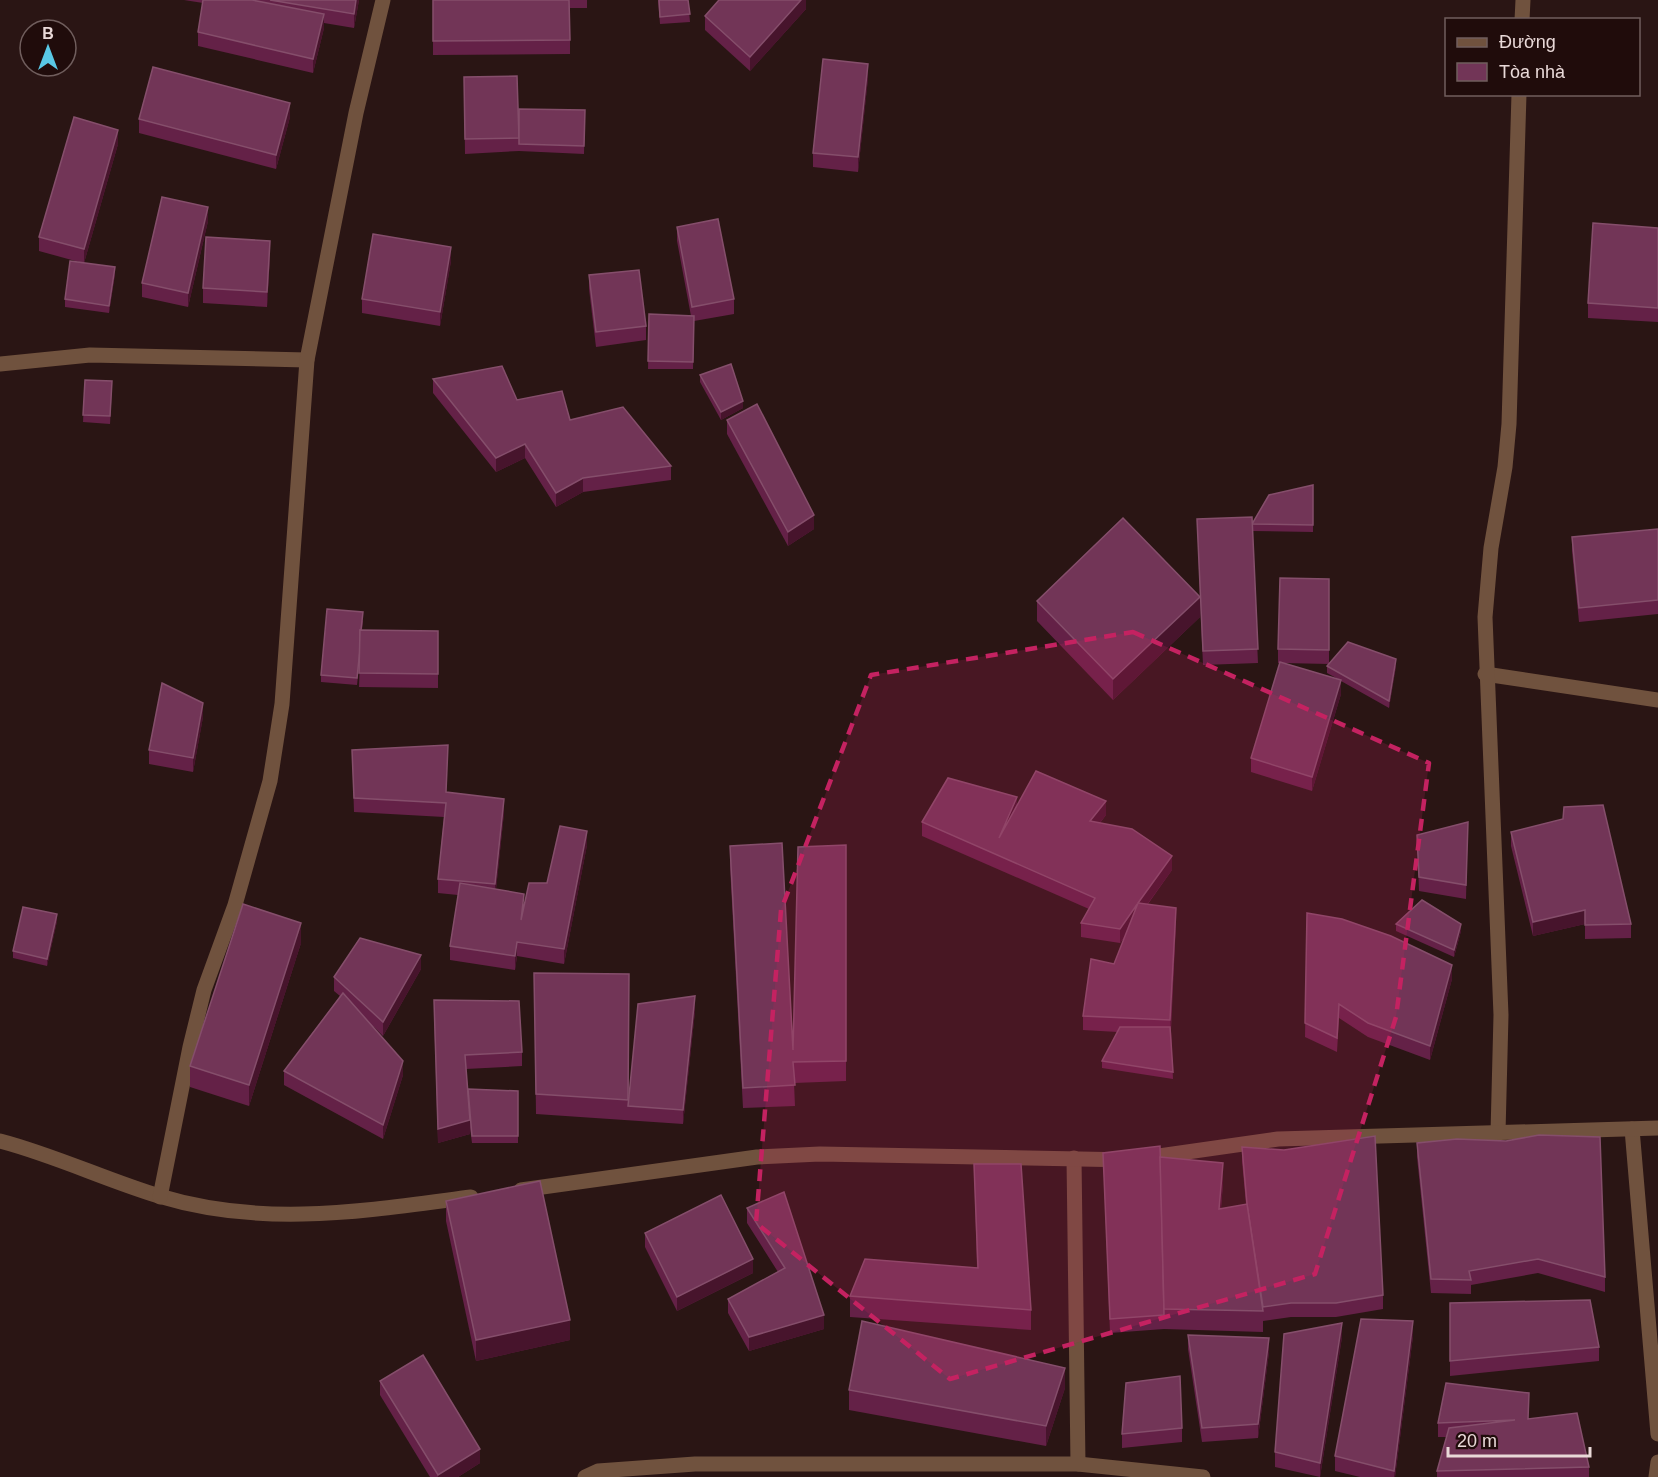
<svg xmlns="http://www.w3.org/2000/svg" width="1658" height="1477" font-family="Helvetica,sans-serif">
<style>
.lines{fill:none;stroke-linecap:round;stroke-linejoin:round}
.minor{stroke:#70523e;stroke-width:15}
.wall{fill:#642147}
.shaded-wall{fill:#47142c}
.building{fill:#723557;stroke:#854e6b;stroke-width:1.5}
.marked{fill:#c42261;fill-opacity:0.2;stroke:#c42261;stroke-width:4.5;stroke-dasharray:12 8;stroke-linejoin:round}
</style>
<rect width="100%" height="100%" fill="#2a1514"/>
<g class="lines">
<g class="minor">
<polyline points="1522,20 1523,0"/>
<polyline points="0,364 90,355 307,360"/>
<polyline points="1485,674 1658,700"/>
<polyline points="1632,1129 1658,1434"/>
<polyline points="1498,1133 1501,1015 1485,617 1491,548 1505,467 1509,424 1519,94"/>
<path d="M 0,1141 C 54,1155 106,1180 159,1196 C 265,1228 364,1211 471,1197"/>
<polyline points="1074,1158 1078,1464"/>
<polyline points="521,1190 757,1157 820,1154 1131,1160 1278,1139 1658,1128"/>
<polyline points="160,1197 190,1047 204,990 235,905 270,781 282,704 307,360 356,113 383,0"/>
<polyline points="585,1477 598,1471 695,1464 1078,1464 1203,1477"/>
<polyline points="1656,1477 1658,1462"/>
</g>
</g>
<g class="wall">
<polygon points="184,0 359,0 354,28 324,23 324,28 313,73 198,46 198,32 203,3"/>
<polygon points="433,0 587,0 587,8 570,8 570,54 433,55"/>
<polygon points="658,0 688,0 690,22 660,24"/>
<polygon points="806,0 806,9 750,71 705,30 705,16"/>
<polygon points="464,77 519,137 585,110 584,154 519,151 465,154"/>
<polygon points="868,78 858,172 813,167 813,153"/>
<polygon points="290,117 276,169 139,133 139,119"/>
<polygon points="118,144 84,263 115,274 109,313 65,307 65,299 79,262 39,251 39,237"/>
<polygon points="208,221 188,307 142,297 142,283"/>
<polygon points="677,227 734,299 734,314 694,321 693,369 648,369 649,314 691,316 677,241"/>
<polygon points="1658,228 1658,322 1588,318 1588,303"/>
<polygon points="270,256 267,307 203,303 203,288"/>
<polygon points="451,261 440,326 362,313 362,299"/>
<polygon points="589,275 646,326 646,340 596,347 589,289"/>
<polygon points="700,375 743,408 721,420 700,382"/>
<polygon points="433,379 517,400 570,420 671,466 671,480 583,492 556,507 525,458 496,472 433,393"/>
<polygon points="85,380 112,388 110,424 83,422"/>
<polygon points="727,420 814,529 788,546 727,434"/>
<polygon points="1313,485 1313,532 1252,531 1258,663 1203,665 1200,599 1200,617 1113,700 1037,621 1037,601 1200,597 1197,519 1252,523"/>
<polygon points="1658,529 1658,614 1579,622 1572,551 1572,537"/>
<polygon points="1329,579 1329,664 1283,663 1338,679 1327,673 1327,666 1396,666 1389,708 1341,681 1341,694 1312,791 1251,772 1251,758 1280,663 1278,663 1278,649"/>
<polygon points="363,620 362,630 438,631 438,688 359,687 360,658 357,685 321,682 321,675"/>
<polygon points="203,717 193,772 149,764 149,750"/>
<polygon points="352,750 447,792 504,813 496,889 524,905 587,845 564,964 517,956 515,970 450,960 450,946 458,895 438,893 438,879 444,817 354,812"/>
<polygon points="1017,805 1106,815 1100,823 1172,870 1148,904 1176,922 1171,1030 1173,1079 1102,1068 1102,1061 1118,1032 1083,1030 1083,1016 1114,964 1126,936 1120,943 1081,937 1081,923 1089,909 922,836 922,822"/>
<polygon points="1563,819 1631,924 1631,938 1585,939 1585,924 1533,936 1511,846 1511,832"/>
<polygon points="1468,822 1466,899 1419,891 1417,835"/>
<polygon points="846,845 846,1081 794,1083 795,1106 743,1108 730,866 730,846 793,1050"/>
<polygon points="1307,913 1452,979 1430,1060 1368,1037 1339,1018 1337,1052 1305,1037"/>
<polygon points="57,921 47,966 13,958 13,951"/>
<polygon points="1396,924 1461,931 1454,957 1396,931"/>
<polygon points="301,943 249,1106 190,1087 190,1066"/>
<polygon points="421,969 383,1036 373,1026 403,1075 383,1139 284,1085 284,1071 340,996 334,991 334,977"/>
<polygon points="534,973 629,974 628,1104 695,1011 683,1124 536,1114"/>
<polygon points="434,1014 522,1052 522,1066 466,1069 468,1089 518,1091 518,1143 472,1143 470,1128 470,1134 438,1143"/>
<polygon points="1417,1143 1605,1277 1605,1292 1538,1273 1471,1285 1471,1294 1431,1293 1417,1157"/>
<polygon points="1242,1147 1383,1295 1383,1309 1336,1317 1291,1317 1263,1321 1263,1332 1164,1329 1110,1333 1103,1153 1160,1157 1223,1183 1221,1209 1246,1204 1242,1161"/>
<polygon points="974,1164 1031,1310 1031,1330 850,1317 850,1296 977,1268"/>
<polygon points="446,1201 570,1340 476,1361 446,1221"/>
<polygon points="747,1208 824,1329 749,1351 728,1313 728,1299 778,1272 747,1223"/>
<polygon points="645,1233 753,1273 677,1311 645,1247"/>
<polygon points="1450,1303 1599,1347 1599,1361 1450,1376"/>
<polygon points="1188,1335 1269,1352 1258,1438 1202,1442 1188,1349"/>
<polygon points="1413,1336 1395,1477 1360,1477 1335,1471 1335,1456"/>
<polygon points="1342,1337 1320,1477 1275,1467 1275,1452"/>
<polygon points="380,1381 480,1463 458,1477 430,1477 380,1395"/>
<polygon points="1065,1388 1046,1446 849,1410 849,1390"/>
<polygon points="1528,1419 1589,1467 1589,1477 1437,1477 1437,1471 1447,1437 1438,1437 1438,1423"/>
<polygon points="1182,1428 1182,1442 1122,1448 1122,1434"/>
</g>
<g class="shaded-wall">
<polygon points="356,0 359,0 354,28 354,14"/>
<polygon points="801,0 806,0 806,9 750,71 750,57"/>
<polygon points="324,14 324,28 313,73 313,59"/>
<polygon points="868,64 868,78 858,172 858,157"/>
<polygon points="290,103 290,117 276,169 276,155"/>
<polygon points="118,130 118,144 84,263 84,249"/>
<polygon points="208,207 208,221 188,307 188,293"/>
<polygon points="270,241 270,256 267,307 267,292"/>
<polygon points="451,247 451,261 440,326 440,312"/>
<polygon points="115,267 115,274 109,313 109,306"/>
<polygon points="743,401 743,408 721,420 721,412"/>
<polygon points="525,444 525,458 496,472 496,458"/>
<polygon points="583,478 583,492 556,507 556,493"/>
<polygon points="814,515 814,529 788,546 788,532"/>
<polygon points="1200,597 1200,617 1113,700 1113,679"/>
<polygon points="1396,659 1396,666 1389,708 1389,701"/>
<polygon points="1341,680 1341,694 1312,791 1312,777"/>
<polygon points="203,703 203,717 193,772 193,758"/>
<polygon points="1017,797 1017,811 999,838"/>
<polygon points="504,799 504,813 495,898 495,884"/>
<polygon points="1106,801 1106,815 1090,835 1090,821"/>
<polygon points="587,831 587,845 564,964 564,949"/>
<polygon points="1172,856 1172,870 1138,917 1138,903"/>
<polygon points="1138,903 1138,917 1120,943 1120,929"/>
<polygon points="1176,908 1176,922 1170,1034 1170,1020"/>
<polygon points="1585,910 1585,924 1533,936 1533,922"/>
<polygon points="57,914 57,921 47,966 47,959"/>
<polygon points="301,923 301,943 249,1106 249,1085"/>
<polygon points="1461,924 1461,931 1454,957 1454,950"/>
<polygon points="517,942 517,956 515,970 515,956"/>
<polygon points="421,955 421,969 383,1036 383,1022"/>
<polygon points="1452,965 1452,979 1430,1060 1430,1046"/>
<polygon points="695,996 695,1011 683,1124 683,1110"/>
<polygon points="403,1061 403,1075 383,1139 383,1125"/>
<polygon points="470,1120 470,1134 438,1143 438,1129"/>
<polygon points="1223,1163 1223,1183 1219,1230 1219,1209"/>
<polygon points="753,1259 753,1273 677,1311 677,1297"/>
<polygon points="824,1315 824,1329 749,1351 749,1337"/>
<polygon points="570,1320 570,1340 476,1361 476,1340"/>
<polygon points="1413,1321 1413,1336 1395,1477 1394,1477"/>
<polygon points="1342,1323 1342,1337 1320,1477 1320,1463"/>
<polygon points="1269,1338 1269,1352 1258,1438 1258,1424"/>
<polygon points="1065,1368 1065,1388 1046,1446 1046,1426"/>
<polygon points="480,1449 480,1463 458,1477 438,1477 438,1475"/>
</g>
<g class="building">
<polygon points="203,0 252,0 324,14 313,59 198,32"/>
<polygon points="270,0 356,0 354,14"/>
<polygon points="433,0 569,0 570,40 433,41"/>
<polygon points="659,0 688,0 690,14 660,17"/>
<polygon points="719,0 801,0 750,57 705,16"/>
<polygon points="823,59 868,64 858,157 813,153"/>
<polygon points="153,67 290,103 276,155 139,119"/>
<polygon points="517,76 519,138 465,139 464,77"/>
<polygon points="519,109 585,110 584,146 519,144"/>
<polygon points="74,117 118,130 84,249 39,237"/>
<polygon points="162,197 208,207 188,293 142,283"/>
<polygon points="718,219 734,299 692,307 677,227"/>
<polygon points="1593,223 1658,228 1658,308 1588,303"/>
<polygon points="373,234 451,247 440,312 362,299"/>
<polygon points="206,237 270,241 267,292 203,288"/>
<polygon points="70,261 115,267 109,306 65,299"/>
<polygon points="639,270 646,326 596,332 589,275"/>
<polygon points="649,314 694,316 693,362 648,361"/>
<polygon points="731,364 743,401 721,412 700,375"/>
<polygon points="502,366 517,400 562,391 570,420 623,407 671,466 583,478 556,493 525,444 496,458 433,379"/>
<polygon points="85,380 112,381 110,416 83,415"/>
<polygon points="757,404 814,515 788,532 727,420"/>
<polygon points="1313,485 1313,525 1252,524 1269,495"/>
<polygon points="1252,517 1258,649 1203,651 1197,519"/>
<polygon points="1123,518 1200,597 1113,679 1037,601"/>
<polygon points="1658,529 1658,600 1579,608 1572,537"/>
<polygon points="1280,578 1329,579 1329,650 1278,649"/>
<polygon points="327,609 363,612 361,630 360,630 360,649 357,678 321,675"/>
<polygon points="360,630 438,631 438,674 359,673"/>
<polygon points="1348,642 1396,659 1389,701 1327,666"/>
<polygon points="1280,662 1341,680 1312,777 1251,758"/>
<polygon points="162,683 203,703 193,758 149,750"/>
<polygon points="448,745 446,792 504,799 495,884 438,879 446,803 354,798 352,750"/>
<polygon points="1036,771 1106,801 1090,821 1132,829 1172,856 1138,903 1176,908 1170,1020 1083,1016 1091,959 1114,964 1138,903 1120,929 1081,923 1095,898 922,822 948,778 1017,797 999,838"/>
<polygon points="1603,805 1631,924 1585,925 1585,910 1533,922 1511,832 1563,819 1564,807"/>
<polygon points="1468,822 1466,885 1419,877 1417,835"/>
<polygon points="560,826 587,831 564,949 517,942 515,956 450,946 460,883 524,894 521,920 529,883 547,883"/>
<polygon points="782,843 793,1050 798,847 846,845 846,1061 793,1062 795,1085 743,1088 730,846"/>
<polygon points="1422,900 1461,924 1454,950 1396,924"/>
<polygon points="243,904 301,923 249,1085 190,1066"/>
<polygon points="23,907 57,914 47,959 13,951"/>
<polygon points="1307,913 1342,919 1391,936 1452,965 1430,1046 1368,1023 1339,1004 1337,1038 1305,1023"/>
<polygon points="360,938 421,955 383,1022 334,977"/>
<polygon points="534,973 629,974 628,1100 536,1094"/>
<polygon points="343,993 403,1061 383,1125 284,1071"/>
<polygon points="695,996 683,1110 628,1106 638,1004"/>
<polygon points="434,1000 519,1001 522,1052 465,1055 470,1120 438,1129"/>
<polygon points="1120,1027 1170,1027 1173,1072 1102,1061"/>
<polygon points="468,1089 518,1091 518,1136 472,1136"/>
<polygon points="1539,1135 1600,1137 1605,1277 1538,1259 1469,1271 1471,1280 1431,1279 1417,1143 1457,1139 1506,1141"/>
<polygon points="1375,1136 1383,1295 1336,1303 1291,1303 1263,1307 1247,1204 1242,1147 1284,1150"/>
<polygon points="1160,1146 1164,1315 1110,1319 1103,1153"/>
<polygon points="1160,1157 1223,1163 1219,1209 1247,1204 1263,1311 1164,1309"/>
<polygon points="974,1164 1021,1164 1031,1310 850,1296 865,1259 978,1268"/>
<polygon points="540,1181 570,1320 476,1340 446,1201"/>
<polygon points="784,1192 824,1315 749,1337 728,1299 785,1268 747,1208"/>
<polygon points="721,1195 753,1259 677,1297 645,1233"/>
<polygon points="1590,1300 1599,1347 1450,1361 1450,1303"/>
<polygon points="1361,1319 1413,1321 1394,1471 1335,1456"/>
<polygon points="862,1321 1065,1368 1046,1426 849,1390"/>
<polygon points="1342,1323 1320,1463 1275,1452 1284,1334"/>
<polygon points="1188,1335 1269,1338 1258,1424 1202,1428"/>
<polygon points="423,1355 480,1449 438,1475 380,1381"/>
<polygon points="1180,1376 1182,1428 1122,1434 1126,1383"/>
<polygon points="1446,1383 1529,1393 1528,1419 1577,1413 1589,1467 1437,1471 1449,1428 1515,1420 1438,1423"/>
</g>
<path class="marked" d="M 1133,632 L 1429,763 L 1396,1017 L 1315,1274 L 950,1379 L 756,1223 L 781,910 L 871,675 Z"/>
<rect x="1445" y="18" width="195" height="78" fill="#200c0b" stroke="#705e5d" stroke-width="1.5"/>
<rect x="1457" y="38" width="30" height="9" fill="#70523e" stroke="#705e5d" stroke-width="1.5"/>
<text x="1499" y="48" font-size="18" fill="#e9d9d8">Đường</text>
<rect x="1457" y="63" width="30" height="18" fill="#723557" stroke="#705e5d" stroke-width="1.5"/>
<text x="1499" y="78" font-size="18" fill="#e9d9d8">Tòa nhà</text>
<g transform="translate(48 48)"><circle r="28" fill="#200c0b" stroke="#705e5d" stroke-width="1.5"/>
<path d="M0-4.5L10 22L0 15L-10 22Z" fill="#59c8e5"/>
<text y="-9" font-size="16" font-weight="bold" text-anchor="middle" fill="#e9d9d8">B</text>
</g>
<path d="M1448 1447v9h142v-9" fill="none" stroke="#e9d9d8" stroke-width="3"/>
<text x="1457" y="1447" font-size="18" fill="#e9d9d8" stroke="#200c0b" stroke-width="4.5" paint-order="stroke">20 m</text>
</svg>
